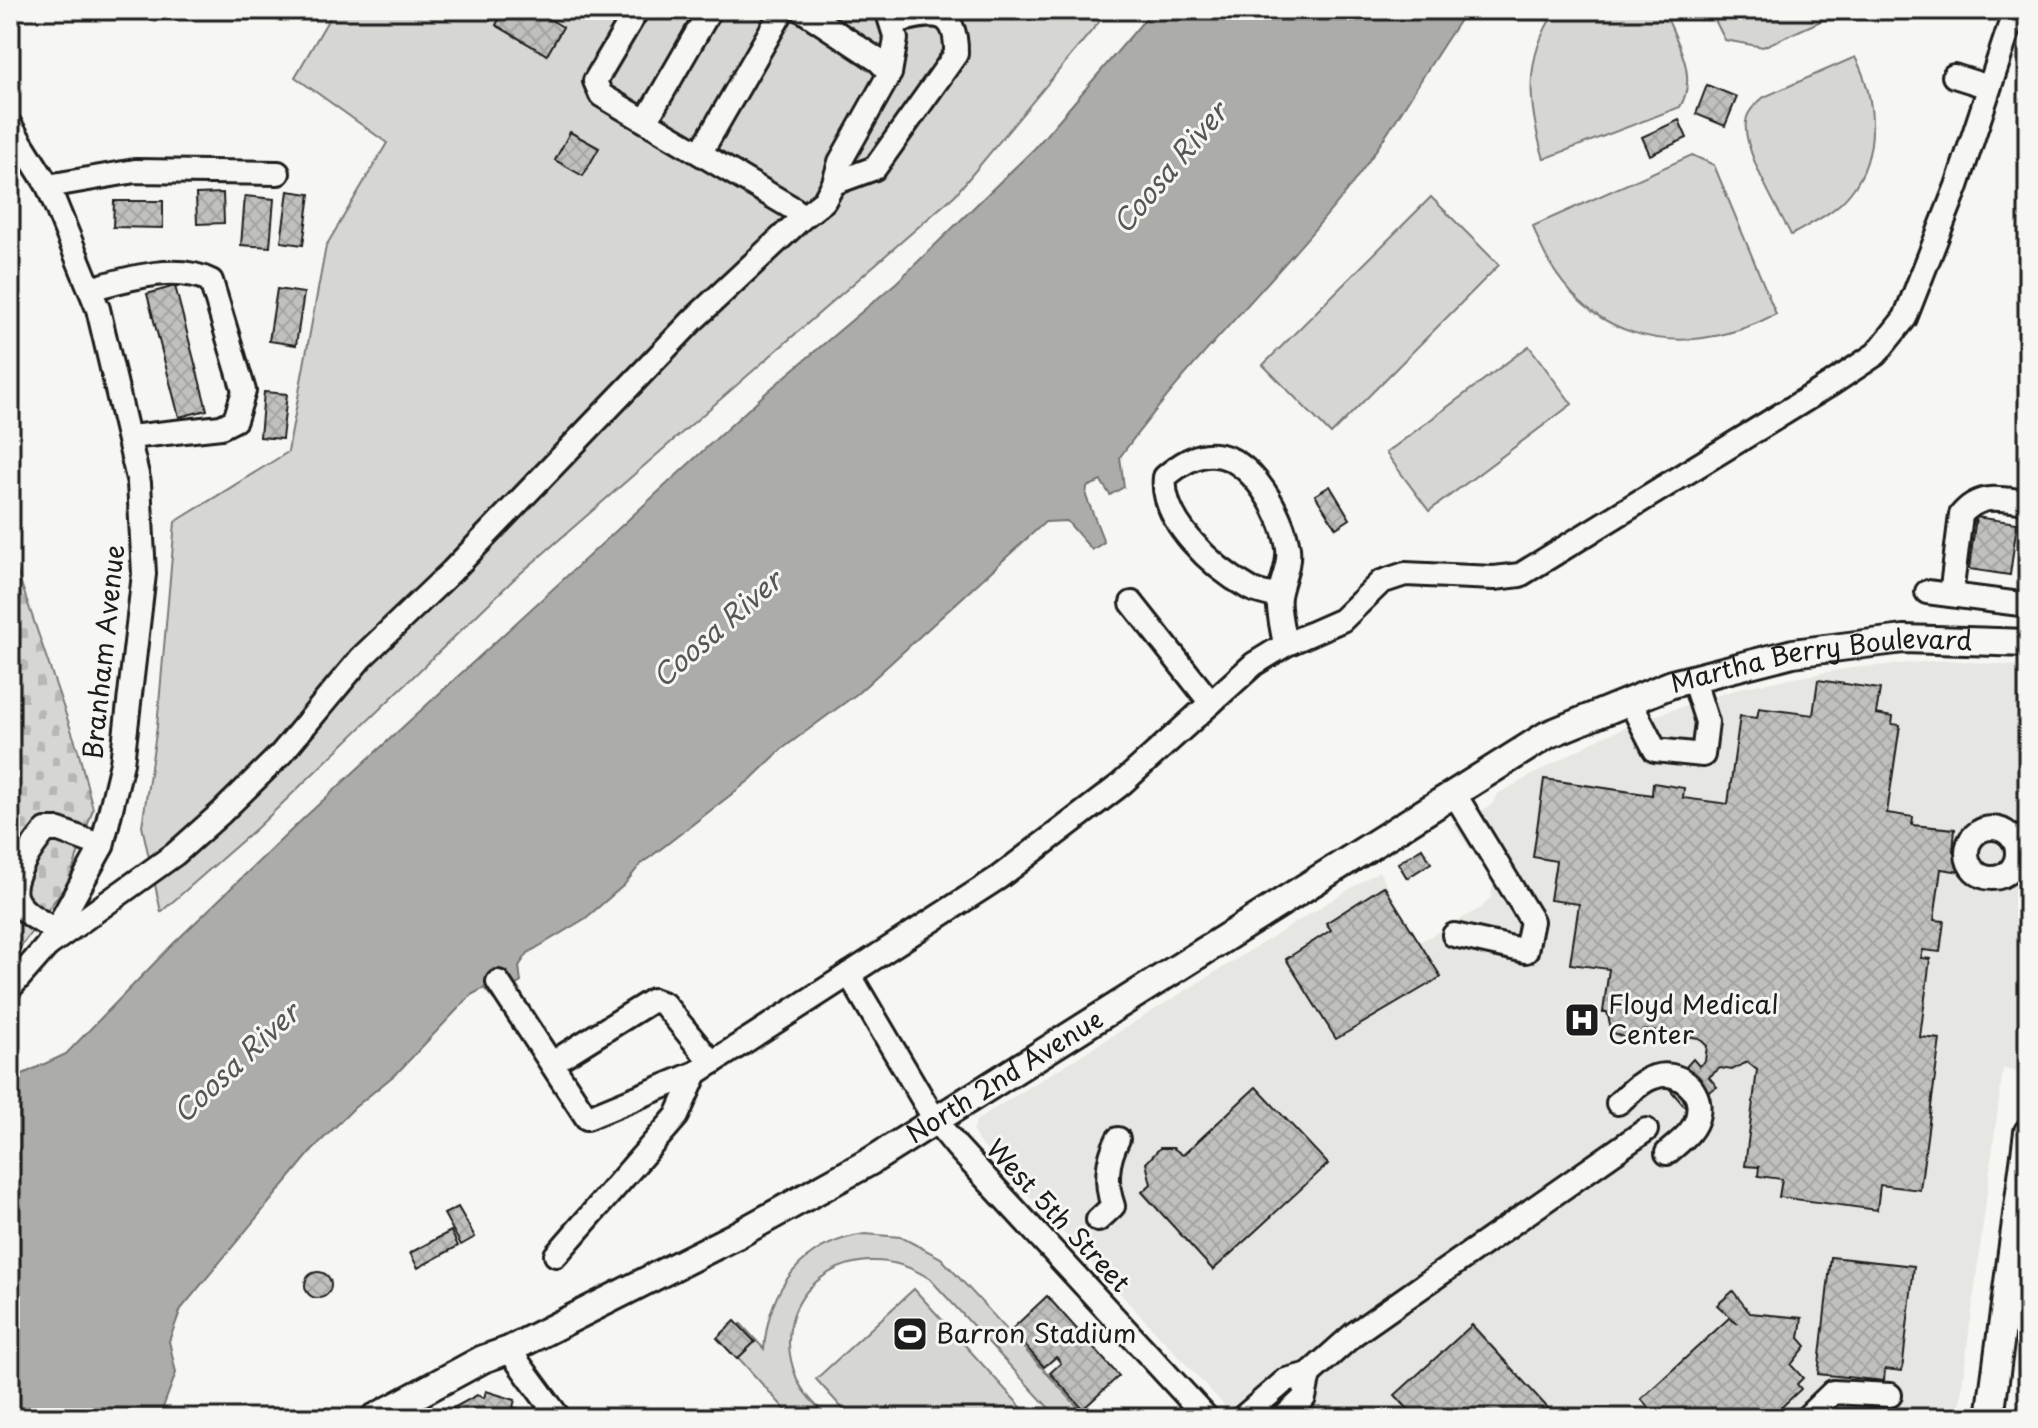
<svg xmlns="http://www.w3.org/2000/svg" width="2038" height="1428" font-family="'Playpen Sans',sans-serif">
<style>
.built{fill:#e6e6e2}
.green{fill:#d6d6d2;stroke:#797977;stroke-width:2}
.cemetery{fill:url(#cemetery-stones);stroke:#797977;stroke-width:2}
.water{fill:#acaca9;stroke:#727271;stroke-width:2}
.building{fill:url(#building-cross-hatch);stroke:#1c1c1c;stroke-width:2}
.lines{fill:none;stroke-linecap:round;stroke-linejoin:round}
.minor-casing{stroke:#1c1c1c;stroke-width:28}
.major-casing{stroke:#1c1c1c;stroke-width:32}
.minor{stroke:#f6f6f2;stroke-width:22}
.major{stroke:#f6f6f2;stroke-width:26}
.labels{text-anchor:middle;stroke-width:6;stroke-linejoin:round;paint-order:stroke}
.street-label{font-size:26px;fill:#1c1c1c;stroke:#f6f6f2}
.poi-label{font-size:26px;fill:#1c1c1c;stroke:#f6f6f2;text-anchor:start}
.water-label{font-size:28px;font-style:italic;fill:#565654;stroke:#f6f6f2}
</style>
<defs>
<pattern id="cemetery-stones" width="16" height="16" patternUnits="userSpaceOnUse" patternTransform="scale(2)"><rect width="16" height="16" fill="#d6d6d2"/><path d="M2 7V4a2 2 0 0 1 4 0v3zM10 15v-3a2 2 0 0 1 4 0v3z" fill="#b7b7b4"/></pattern>
<pattern id="building-cross-hatch" width="8" height="8" patternUnits="userSpaceOnUse" patternTransform="scale(2)"><rect width="8" height="8" fill="#c0c0bd"/><path d="M0 0l8 8M0 8l8-8" fill="none" stroke="#a4a4a2"/></pattern>
</defs>
<rect width="100%" height="100%" fill="#f6f6f2"/>
<filter id="ink" filterUnits="userSpaceOnUse"><feTurbulence type="fractalNoise" baseFrequency=".0125" numOctaves="2"/><feDisplacementMap in="SourceGraphic" scale="16" xChannelSelector="R" yChannelSelector="G"/><feConvolveMatrix kernelMatrix="1 2 1 2 8 2 1 2 1" color-interpolation-filters="sRGB"/></filter>
<g filter="url(#ink)">
<polygon class="built" points="1948,660 2028,667 2028,1073 2003,1069 1958,1418 1236,1418 978,1141 973,1131 976,1121 989,1112 1379,871 1418,943 1481,908 1491,897 1493,882 1453,824 1491,806 1499,793 1602,737 1657,715 1744,687 1851,668"/>
<g class="green">
<polygon points="334,10 1109,10 955,195 514,579 258,827 161,912 142,826 157,727 175,522 288,452 326,246 387,143 295,77"/>
<path d="M 1556,10 L 1664,10 C 1676,42 1699,74 1680,107 L 1544,159 C 1528,106 1523,59 1556,10 Z"/>
<polygon points="1710,10 1845,10 1763,47 1725,40"/>
<path d="M 1855,57 C 1876,97 1881,154 1851,192 C 1836,212 1812,223 1791,235 C 1778,208 1742,150 1746,122 C 1747,111 1756,104 1764,97 Z"/>
<path d="M 1692,155 L 1714,165 L 1776,314 C 1676,367 1571,338 1533,226 Z"/>
<polygon points="1431,197 1499,265 1331,434 1263,365"/>
<polygon points="1529,346 1572,404 1429,511 1386,453"/>
<path d="M 865,1234 L 901,1237 L 941,1258 L 1088,1418 L 1058,1418 L 930,1279 C 854,1228 761,1293 797,1379 C 803,1394 817,1406 828,1418 L 793,1418 L 724,1342 L 741,1324 L 764,1349 C 769,1287 802,1243 865,1234 Z"/>
<polygon points="914,1289 1031,1418 851,1418 816,1379"/>
</g>
<polygon class="cemetery" points="10,551 78,750 93,809 69,881 10,961"/>
<path class="water" d="M 1153,10 L 1467,10 C 1425,69 1391,134 1346,192 C 1275,280 1192,359 1125,450 L 1120,457 L 1124,487 L 1110,495 L 1101,481 L 1087,487 L 1086,496 L 1104,542 L 1092,550 L 1067,521 L 1045,522 L 858,693 L 782,749 L 750,780 L 640,865 L 624,885 L 586,918 L 528,953 L 519,966 L 521,982 L 494,1000 L 484,988 L 471,995 L 398,1072 L 354,1108 L 315,1147 L 181,1309 L 169,1341 L 176,1373 L 159,1418 L 10,1418 L 10,1080 L 66,1054 L 173,944 L 305,817 L 768,391 L 897,282 L 1035,148 Z"/>
<g class="building">
<polygon points="504,10 534,10 563,27 547,55 496,25"/>
<polygon points="1707,85 1737,97 1725,126 1696,114"/>
<polygon points="1679,120 1687,138 1650,155 1642,137"/>
<polygon points="570,132 599,148 583,176 555,160"/>
<polygon points="288,191 310,194 303,245 281,242"/>
<polygon points="223,193 224,223 197,224 196,194"/>
<polygon points="245,196 274,199 270,247 241,245"/>
<polygon points="114,201 163,201 163,228 113,227"/>
<polygon points="175,286 207,410 179,417 147,294"/>
<polygon points="277,289 304,293 296,345 269,341"/>
<polygon points="264,392 287,394 282,439 260,437"/>
<polygon points="1330,486 1350,519 1336,528 1315,495"/>
<polygon points="1976,517 2017,523 2010,575 1969,569"/>
<polygon points="1818,680 1880,689 1876,714 1893,717 1892,724 1900,725 1887,813 1913,817 1912,825 1955,829 1953,851 1974,843 1982,863 1961,872 1941,869 1934,920 1944,921 1940,952 1923,950 1921,958 1930,959 1920,1037 1940,1039 1920,1190 1880,1185 1877,1210 1779,1197 1782,1179 1758,1176 1759,1167 1745,1166 1757,1070 1747,1062 1732,1070 1720,1068 1709,1077 1717,1087 1684,1106 1668,1087 1693,1059 1699,1066 1705,1061 1707,1046 1699,1038 1644,1030 1629,1040 1612,1032 1607,1012 1603,1012 1609,969 1570,964 1579,904 1550,900 1556,861 1533,857 1544,779 1652,795 1653,783 1684,788 1683,798 1728,804 1740,716 1757,718 1759,708 1813,715"/>
<polygon points="1422,848 1431,863 1407,878 1398,863"/>
<polygon points="1384,886 1441,977 1336,1039 1286,959 1331,930 1326,923"/>
<polygon points="1256,1087 1328,1164 1213,1270 1142,1192 1151,1184 1146,1163 1160,1148 1173,1148 1183,1155"/>
<polygon points="458,1207 475,1237 461,1245 444,1214"/>
<polygon points="451,1231 458,1246 418,1268 410,1253"/>
<polygon points="1831,1257 1914,1266 1902,1371 1885,1369 1884,1381 1818,1374"/>
<circle cx="318" cy="1285" r="13"/>
<polygon points="1733,1291 1750,1313 1802,1318 1799,1338 1806,1346 1791,1365 1803,1378 1797,1384 1801,1389 1770,1418 1658,1418 1641,1399 1729,1318 1738,1324 1717,1305"/>
<polygon points="1047,1296 1119,1376 1083,1409 1050,1373 1061,1363 1056,1357 1044,1367 1011,1330"/>
<polygon points="735,1321 755,1342 737,1359 717,1338"/>
<polygon points="1472,1325 1557,1418 1416,1418 1395,1395"/>
<polygon points="486,1391 515,1400 513,1407 522,1410 526,1418 435,1418 477,1395 484,1398"/>
</g>
<g class="lines">
<defs>
<g id="minor">
<polyline points="637,10 595,81 601,95 794,209 802,218 824,201 834,183 840,162 890,73 879,61 802,10"/>
<polyline points="887,10 896,39 890,73"/>
<polyline points="1954,76 1989,87"/>
<polyline points="646,121 710,10"/>
<polyline points="10,125 48,186 98,309 139,483 144,574 122,763 102,846 47,946 10,988"/>
<polyline points="701,152 783,10"/>
<path d="M 834,183 L 875,168 L 956,54 C 957,5 931,13 894,22"/>
<polyline points="48,186 135,171 278,173"/>
<path d="M 90,289 C 127,279 175,263 211,281 L 244,391 L 235,420 L 221,427 L 130,437"/>
<polyline points="1927,592 2028,605"/>
<path d="M 1951,595 L 1961,515 C 1980,492 2000,499 2028,502"/>
<path d="M 1279,597 C 1269,594 1257,593 1249,588 C 1213,568 1160,520 1165,477 C 1179,465 1196,453 1215,455 C 1252,458 1283,515 1288,548 C 1290,566 1282,579 1279,596 C 1277,610 1283,631 1285,645"/>
<polyline points="1132,603 1211,703"/>
<polyline points="1636,713 1655,750 1703,755 1707,722 1693,678"/>
<polyline points="1454,793 1532,921 1526,951 1454,935"/>
<circle cx="1992" cy="853" r="25"/>
<path d="M 56,931 C 43,922 23,914 16,899 C 8,879 34,844 46,830 L 59,830 L 102,846"/>
<polyline points="47,946 175,854 221,813 281,754 361,658 452,571 693,320 802,218"/>
<polyline points="849,974 935,1120 957,1147 1207,1418"/>
<polyline points="498,982 587,1118 696,1073 998,878 1120,785 1254,664 1285,645 1342,620 1381,582 1405,574 1494,578 1520,575 1831,384 1876,354 1905,318 1957,186 2015,10"/>
<polyline points="552,1063 653,1000 664,1004 712,1063"/>
<path d="M 1618,1103 C 1629,1094 1640,1081 1654,1077 C 1677,1069 1703,1089 1698,1114 C 1695,1132 1679,1142 1667,1153"/>
<path d="M 1098,1220 L 1113,1206 C 1105,1184 1107,1160 1118,1139"/>
<polyline points="556,1255 677,1116 696,1073"/>
<polyline points="509,1350 559,1418"/>
<polyline points="1242,1418 1286,1380 1309,1374 1354,1334 1646,1130"/>
<polyline points="1283,1418 1304,1398 1309,1374"/>
<polyline points="1806,1418 1833,1392 1890,1395"/>
</g>
<g id="major">
<path id="s1" d="M 374,1418 L 483,1359 L 509,1350 L 735,1236 L 871,1161 L 1547,735 L 1672,684 L 1793,653 L 1904,639 L 2028,643"/>
<polyline points="1990,1418 2028,1132"/>
</g>
</defs>
<use href="#minor" class="minor-casing"/>
<use href="#major" class="major-casing"/>
<use href="#minor" class="minor"/>
<use href="#major" class="major"/>
</g>
</g>
<defs>
<symbol id="hospital-square" viewBox="-11 -11 22 22"><rect x="-9" y="-9" width="18" height="18" rx="4" fill="#1c1c1c" stroke="#f6f6f2"/><path d="M-5-5h3v3.5h4V-5h3V5h-3V1.5h-4V5h-3Z" fill="#fff"/></symbol>
<symbol id="stadium-square" viewBox="-11 -11 22 22"><rect x="-9" y="-9" width="18" height="18" rx="4" fill="#1c1c1c" stroke="#f6f6f2"/><path d="M0-5a6.5 5 0 1 0 0 10a6.5 5 0 1 0 0-10ZM-3.5-1.8h7v3.6h-7Z" fill="#fff"/></symbol>
</defs>
<g fill-rule="evenodd">
<use href="#hospital-square" x="1562" y="1000" width="40" height="40"/>
<use href="#stadium-square" x="890" y="1314" width="40" height="40"/>
</g>
<g class="labels">
<g class="street-label">
<text transform="translate(104 652) rotate(-84)" y="9">Branham Avenue</text>
<text dy="9" stroke="none"><textPath href="#s1" startOffset="1646">Martha Berry Boulevard</textPath></text>
<text dy="9" stroke="none"><textPath href="#s1" startOffset="718">North 2nd Avenue</textPath></text>
<text transform="translate(1058 1216) rotate(47)" y="9">West 5th Street</text>
</g>
<g class="poi-label">
<text x="1608" y="1014">Floyd Medical<tspan x="1608" dy="30">Center</tspan></text>
<text x="936" y="1343">Barron Stadium</text>
</g>
<g class="water-label">
<text transform="translate(1170 168) rotate(-50)" y="10">Coosa River</text>
<text transform="translate(717 629) rotate(-41)" y="10">Coosa River</text>
<text transform="translate(236 1063) rotate(-43)" y="10">Coosa River</text>
</g>
</g>
<rect width="2038" height="1428" fill="none" stroke="#f6f6f2" stroke-width="40"/>
<rect x="20" y="20" width="1998" height="1388" fill="none" stroke="#1c1c1c" stroke-width="3" filter="url(#ink)"/>
</svg>
